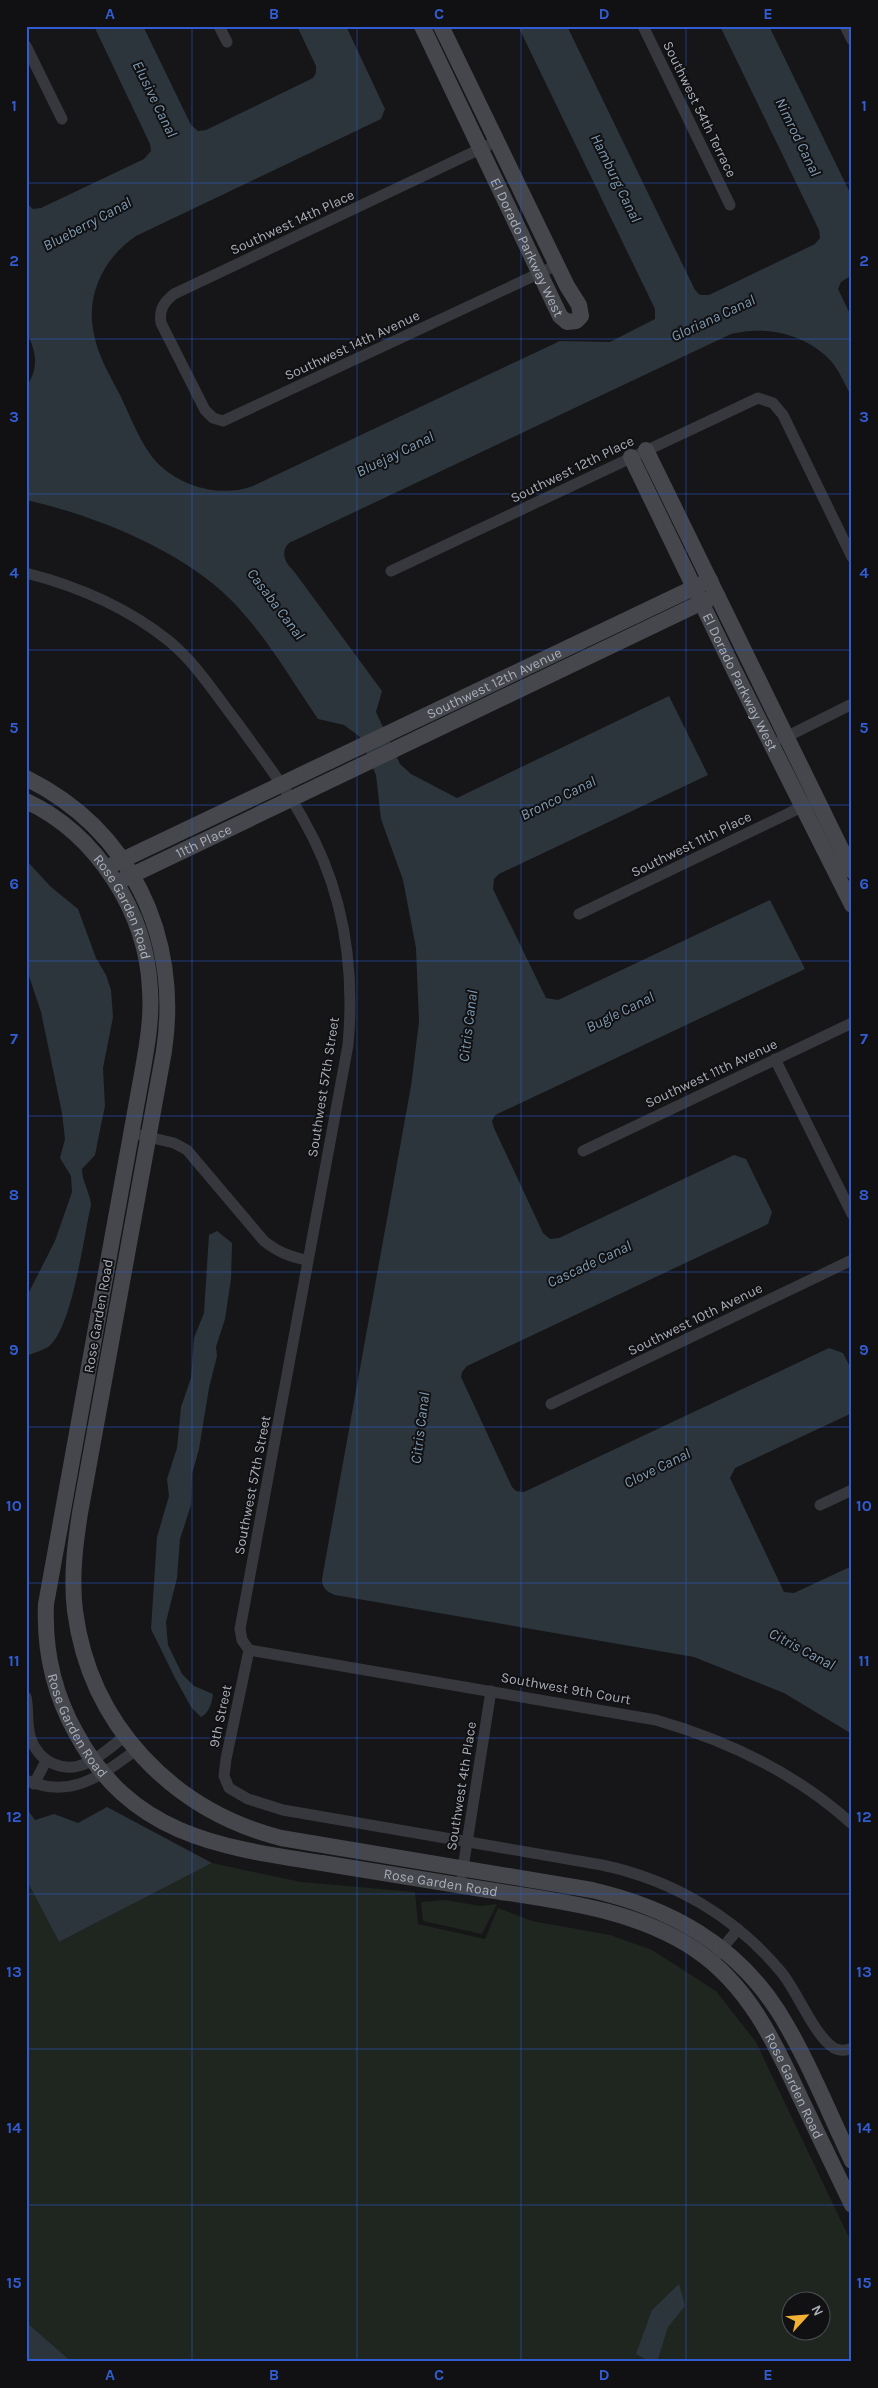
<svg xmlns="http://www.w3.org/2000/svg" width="878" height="2388" font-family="Karla,sans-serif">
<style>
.green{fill:#1e261f;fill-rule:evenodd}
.water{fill:#2c353c}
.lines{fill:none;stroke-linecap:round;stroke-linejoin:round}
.street{stroke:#37383d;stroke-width:11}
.secondary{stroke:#45474d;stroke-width:16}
.grid{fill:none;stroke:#325cd3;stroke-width:1;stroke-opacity:0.55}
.labels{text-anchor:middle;stroke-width:4;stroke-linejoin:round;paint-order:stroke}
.street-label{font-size:14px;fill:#a8adb8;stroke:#111113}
.water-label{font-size:15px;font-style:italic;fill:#7f9bb3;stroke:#111113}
.neatline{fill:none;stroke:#325cd3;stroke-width:2}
.grid-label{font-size:16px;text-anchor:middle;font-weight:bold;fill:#325cd3}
</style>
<rect width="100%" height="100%" fill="#161618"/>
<g class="green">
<path d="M 212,1863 L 301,1882 L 415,1892 L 418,1924 L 485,1939 L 498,1908 L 532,1921 L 610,1935 L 652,1950 L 716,1991 L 756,2042 L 852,2244 L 852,2362 L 72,2362 L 26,2322 L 26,1879 L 59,1942 ZM 790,2300 L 820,2300 L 820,2330 L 790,2330 Z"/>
<polygon points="446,1900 480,1906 497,1904 482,1934 423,1921 421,1902"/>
</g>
<g class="water">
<path d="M 94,26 L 143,26 L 191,125 L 198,131 L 206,130 L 313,78 L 316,73 L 316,66 L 297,26 L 346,26 L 385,109 L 381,119 L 136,236 C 104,257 85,296 94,334 C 98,357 111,377 121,397 C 130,416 138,437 150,454 C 172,485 218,499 253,486 L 560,341 L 610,342 L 655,319 L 655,309 L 518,26 L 567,26 L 695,290 L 700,295 L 709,295 L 815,244 L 820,238 L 819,230 L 720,26 L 769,26 L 852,197 L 852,275 L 841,282 L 838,289 L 852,318 L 852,398 C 846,386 840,372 831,361 C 806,334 766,325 731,334 L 289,543 C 280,552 285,563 293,570 L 382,691 L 376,712 L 400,764 L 411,774 L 457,798 L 669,696 L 708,775 L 499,874 L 494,879 L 493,889 L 546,998 L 558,1000 L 770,900 L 805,969 L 495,1115 L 492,1121 L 494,1128 L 543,1233 L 550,1239 L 559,1238 L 734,1155 L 746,1159 L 772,1212 L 768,1224 L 467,1366 L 462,1372 L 461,1377 L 512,1487 L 516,1491 L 524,1492 L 829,1348 L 843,1353 L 852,1371 L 852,1413 L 735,1468 L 730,1478 L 784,1592 L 794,1593 L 852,1566 L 852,1734 L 784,1693 L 694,1657 L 335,1595 C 327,1592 322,1588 322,1579 L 411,1086 L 419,1022 L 416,948 L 403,880 L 381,819 L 376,775 L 359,736 L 344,725 L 318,719 C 290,678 265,634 230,599 C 181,550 94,515 26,500 L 26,387 C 40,367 36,352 26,330 L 26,203 L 33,209 L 41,208 L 144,159 L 151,151 L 150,144 Z"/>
<path d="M 26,860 L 51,887 L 78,909 L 96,958 L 106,975 L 111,990 L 113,1017 L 103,1068 L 105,1106 L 102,1120 L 95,1155 L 82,1169 C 82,1182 90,1192 91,1205 C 84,1235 72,1330 48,1347 C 41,1351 33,1353 26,1356 L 26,1298 L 55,1241 L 72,1192 L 71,1176 L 60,1158 L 65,1139 L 62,1113 L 41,1012 L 26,967 Z"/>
<path d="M 217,1231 L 232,1243 L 231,1279 L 225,1319 L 216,1347 L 217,1356 L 209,1388 L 199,1449 L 192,1474 L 191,1505 L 180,1539 L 177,1578 L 166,1622 L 168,1645 L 182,1674 L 194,1686 L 213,1694 C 212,1703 209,1713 201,1717 L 191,1707 L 175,1678 L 151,1629 L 157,1537 L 169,1496 L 167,1479 L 177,1448 L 181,1407 L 191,1378 L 194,1338 L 204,1313 L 209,1235 Z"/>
<polygon points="107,1807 212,1863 59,1942 26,1879 26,1808 35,1820 54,1814 78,1823"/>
<polygon points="679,2284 685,2306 668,2327 657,2362 651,2362 636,2354 652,2310"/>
<polygon points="26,2322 72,2362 26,2362"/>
</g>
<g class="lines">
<g class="street">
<polyline points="219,26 227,42"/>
<polyline points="643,26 730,205"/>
<polyline points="845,26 852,40"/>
<polyline points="26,46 62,119"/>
<path d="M 497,141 L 174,294 C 164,302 159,309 161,323 L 205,410 L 213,418 L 223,421 L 557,265"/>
<polyline points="391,571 758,398 773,403 783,415 852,557"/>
<path d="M 26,573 C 77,586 128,608 169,641 C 197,664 217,697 239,725 C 261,756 285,786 303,819 C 343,888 355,967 348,1045 L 240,1629 L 242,1640 L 249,1650"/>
<polyline points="782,739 852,704"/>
<polyline points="579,914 808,804"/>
<polyline points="775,1059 852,1214"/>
<path d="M 131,1133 L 174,1143 L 187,1150 L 264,1241 C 278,1252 290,1257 307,1260"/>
<polyline points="583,1151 852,1023"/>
<polyline points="551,1404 852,1260"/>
<polyline points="820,1505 852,1490"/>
<path d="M 249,1650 L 226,1759 L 224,1776 L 229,1788 L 248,1799 L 283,1810 L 602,1865 C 673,1880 736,1917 782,1973 C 798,1993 814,2035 834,2048 C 839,2051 847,2051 852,2048"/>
<path d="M 249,1650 L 656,1720 C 729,1741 796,1773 852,1824"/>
<path d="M 26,1697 C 29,1710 26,1726 31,1739 C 39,1762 64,1774 87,1763 C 101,1757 113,1745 125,1736"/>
<path d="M 26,1780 C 71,1800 102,1775 136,1750"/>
<polyline points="34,1784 46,1761"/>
<polyline points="462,1874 491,1691"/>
<polyline points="717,1955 738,1929"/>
</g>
<g class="secondary">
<path id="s1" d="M 422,26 L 560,316 L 567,322 L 576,321 L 581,316 L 579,305 L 567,286 L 441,26"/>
<polyline points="646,450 852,871"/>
<path id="s2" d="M 631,457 L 734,670 L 852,905"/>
<path d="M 26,778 C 131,830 181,937 164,1051 L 80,1513 C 75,1545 71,1578 75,1611 C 90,1725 172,1810 281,1838 L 592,1890 C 669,1908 734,1943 778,2011 C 807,2057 828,2111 852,2161"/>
<path id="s3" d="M 26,801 C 97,834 147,913 150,990 C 152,1019 147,1046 142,1074 L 46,1604 C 44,1650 53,1692 76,1733 C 131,1835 218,1847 322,1863 C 377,1872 432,1881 488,1890 C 559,1901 635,1909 696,1950 C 749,1986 775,2043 801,2099 C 818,2135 835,2170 852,2205"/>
<path id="s4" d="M 114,864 L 710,580"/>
<path id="s5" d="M 124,879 L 717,595"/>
</g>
</g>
<path class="grid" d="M 192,26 L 192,2362M 357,26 L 357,2362M 521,26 L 521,2362M 686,26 L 686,2362M 26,183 L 852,183M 26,339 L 852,339M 26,494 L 852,494M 26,650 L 852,650M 26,805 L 852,805M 26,961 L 852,961M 26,1116 L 852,1116M 26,1272 L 852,1272M 26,1427 L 852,1427M 26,1583 L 852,1583M 26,1738 L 852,1738M 26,1894 L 852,1894M 26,2049 L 852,2049M 26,2205 L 852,2205"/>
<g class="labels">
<g class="street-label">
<text transform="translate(700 109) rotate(64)" y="5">Southwest 54th Terrace</text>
<text transform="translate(292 222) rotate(-25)" y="5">Southwest 14th Place</text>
<text dy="5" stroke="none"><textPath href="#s1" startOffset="245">El Dorado Parkway West</textPath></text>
<text transform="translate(352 345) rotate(-25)" y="5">Southwest 14th Avenue</text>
<text transform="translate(572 469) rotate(-26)" y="5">Southwest 12th Place</text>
<text dy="5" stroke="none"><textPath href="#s2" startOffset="250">El Dorado Parkway West</textPath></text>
<text dy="5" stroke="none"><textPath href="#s4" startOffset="421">Southwest 12th Avenue</textPath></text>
<text dy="5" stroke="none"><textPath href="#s5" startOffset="88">11th Place</textPath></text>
<text transform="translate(691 844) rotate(-26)" y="5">Southwest 11th Place</text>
<text dy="5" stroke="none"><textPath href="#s3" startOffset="148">Rose Garden Road</textPath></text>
<text transform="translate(711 1073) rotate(-25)" y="5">Southwest 11th Avenue</text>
<text transform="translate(323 1087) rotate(-81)" y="5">Southwest 57th Street</text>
<text transform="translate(98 1316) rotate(-80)" y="5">Rose Garden Road</text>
<text transform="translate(695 1319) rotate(-26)" y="5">Southwest 10th Avenue</text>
<text transform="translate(252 1485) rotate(-79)" y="5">Southwest 57th Street</text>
<text transform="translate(566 1688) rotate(10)" y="5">Southwest 9th Court</text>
<text transform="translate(220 1716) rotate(-78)" y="5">9th Street</text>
<text dy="5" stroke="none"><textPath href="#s3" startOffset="988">Rose Garden Road</textPath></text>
<text transform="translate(461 1786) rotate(-81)" y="5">Southwest 4th Place</text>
<text dy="5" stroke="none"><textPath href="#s3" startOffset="1406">Rose Garden Road</textPath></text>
<text dy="5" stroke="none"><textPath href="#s3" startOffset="1842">Rose Garden Road</textPath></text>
</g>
<g class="water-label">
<text transform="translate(155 99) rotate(64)" y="5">Elusive Canal</text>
<text transform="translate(798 137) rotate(64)" y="5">Nimrod Canal</text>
<text transform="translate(616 178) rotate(64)" y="5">Hamburg Canal</text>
<text transform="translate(87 224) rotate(-28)" y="5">Blueberry Canal</text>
<text transform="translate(713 318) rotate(-25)" y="5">Gloriana Canal</text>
<text transform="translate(395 454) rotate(-26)" y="5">Bluejay Canal</text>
<text transform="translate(276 604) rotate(53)" y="5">Casaba Canal</text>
<text transform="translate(558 798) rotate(-26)" y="5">Bronco Canal</text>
<text transform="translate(620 1012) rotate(-26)" y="5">Bugle Canal</text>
<text transform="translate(468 1026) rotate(-83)" y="5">Citris Canal</text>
<text transform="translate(589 1264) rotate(-25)" y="5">Cascade Canal</text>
<text transform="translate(420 1428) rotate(-83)" y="5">Citris Canal</text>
<text transform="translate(657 1468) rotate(-26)" y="5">Clove Canal</text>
<text transform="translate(802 1649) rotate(28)" y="5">Citris Canal</text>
</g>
</g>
<rect width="878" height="2388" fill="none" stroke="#111113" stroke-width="55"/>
<g transform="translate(806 2316) rotate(64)"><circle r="24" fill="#111113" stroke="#4d4f55"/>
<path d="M0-4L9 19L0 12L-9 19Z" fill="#f2b134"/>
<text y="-8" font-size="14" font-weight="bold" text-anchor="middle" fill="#a8adb8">N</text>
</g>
<rect x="28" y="28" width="822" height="2332" class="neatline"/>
<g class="grid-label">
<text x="110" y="19">A</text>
<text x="274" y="19">B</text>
<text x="439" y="19">C</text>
<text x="604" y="19">D</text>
<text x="768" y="19">E</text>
<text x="14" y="111">1</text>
<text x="864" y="111">1</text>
<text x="14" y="266">2</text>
<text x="864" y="266">2</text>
<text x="14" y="422">3</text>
<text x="864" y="422">3</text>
<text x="14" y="578">4</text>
<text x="864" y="578">4</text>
<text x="14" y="733">5</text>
<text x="864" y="733">5</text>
<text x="14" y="889">6</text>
<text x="864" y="889">6</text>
<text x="14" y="1044">7</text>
<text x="864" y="1044">7</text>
<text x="14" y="1200">8</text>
<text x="864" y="1200">8</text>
<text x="14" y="1355">9</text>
<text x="864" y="1355">9</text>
<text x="14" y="1511">10</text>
<text x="864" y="1511">10</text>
<text x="14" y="1666">11</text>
<text x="864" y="1666">11</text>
<text x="14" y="1822">12</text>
<text x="864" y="1822">12</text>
<text x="14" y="1977">13</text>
<text x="864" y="1977">13</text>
<text x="14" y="2133">14</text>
<text x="864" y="2133">14</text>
<text x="14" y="2288">15</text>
<text x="864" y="2288">15</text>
<text x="110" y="2380">A</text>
<text x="274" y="2380">B</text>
<text x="439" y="2380">C</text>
<text x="604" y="2380">D</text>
<text x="768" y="2380">E</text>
</g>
</svg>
